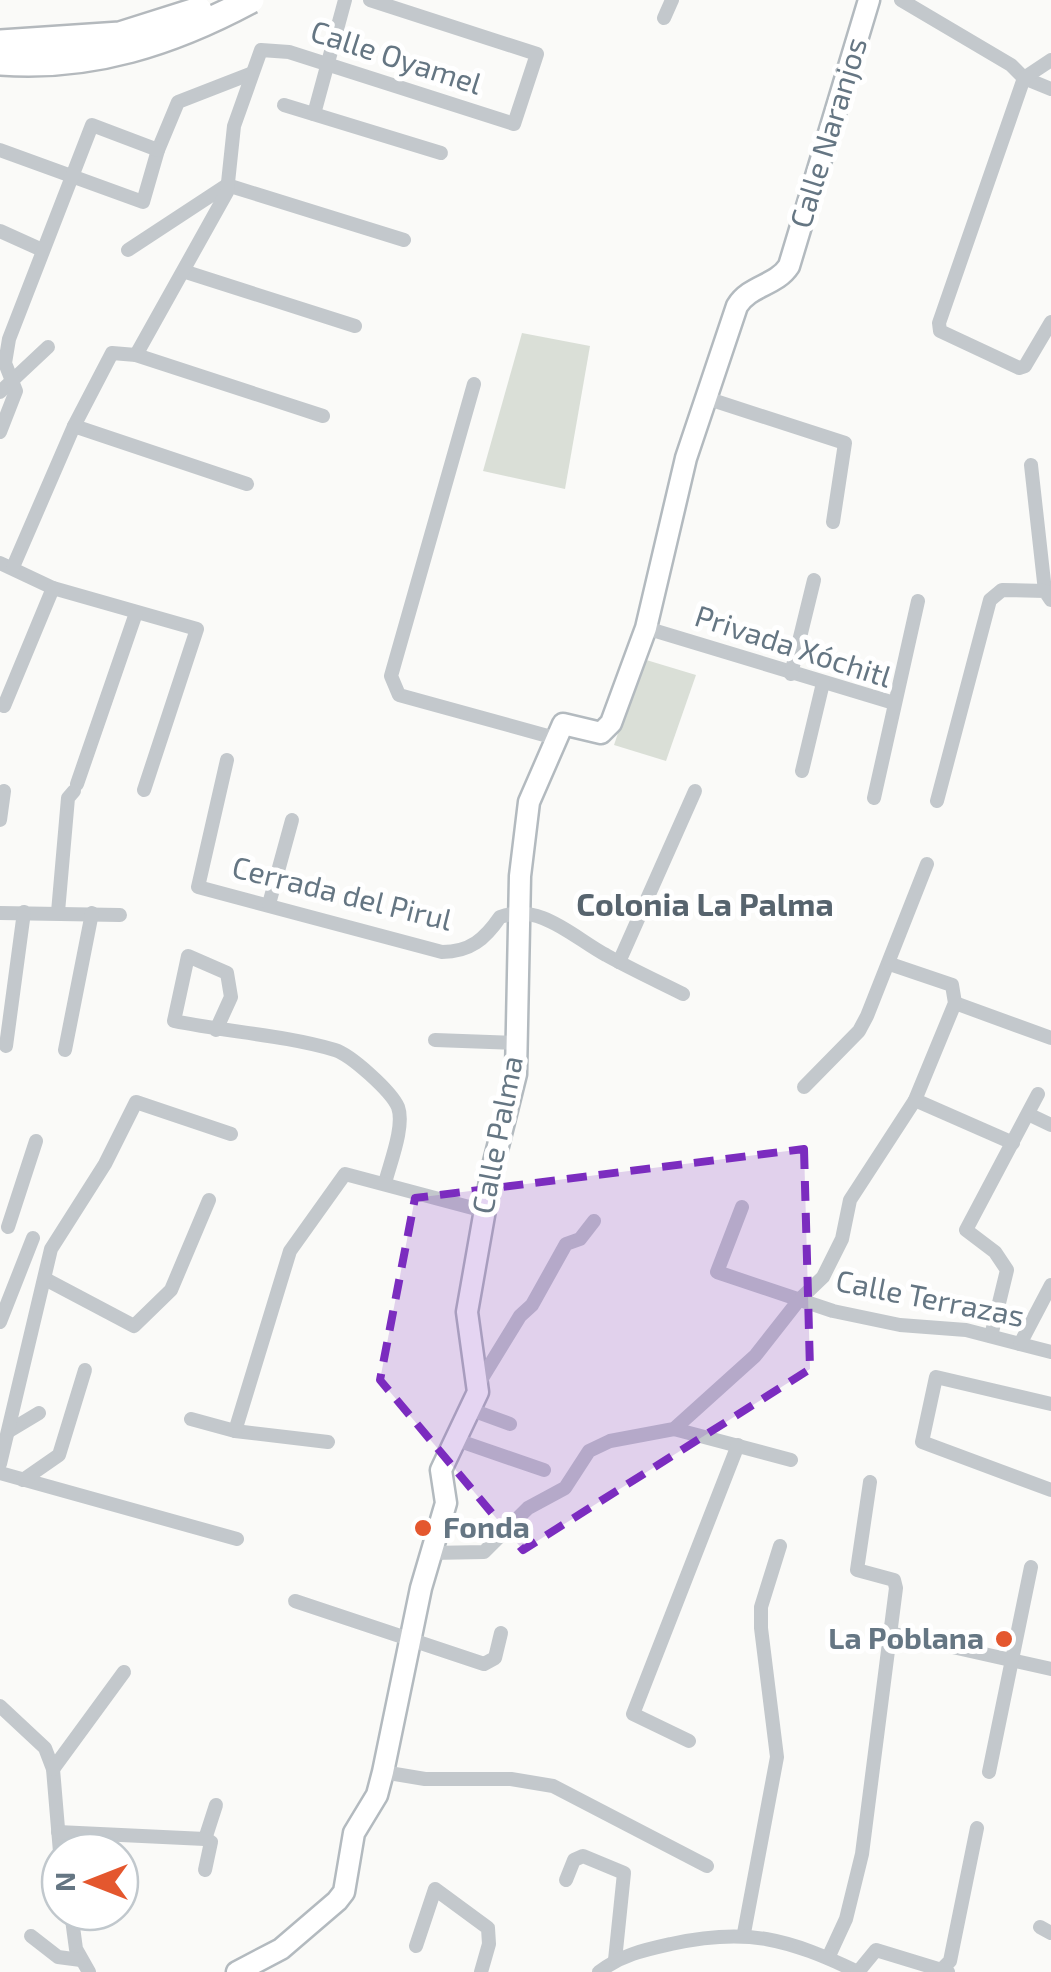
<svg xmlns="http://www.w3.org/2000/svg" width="1051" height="1972" font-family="'Exo 2',sans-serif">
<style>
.green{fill:#dadfd7}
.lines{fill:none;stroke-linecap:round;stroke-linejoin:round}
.secondary-casing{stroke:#b3babf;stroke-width:25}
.street{stroke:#c3c8cc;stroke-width:14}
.secondary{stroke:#fff;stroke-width:20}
.highway-bridge-casing{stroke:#b4b9bd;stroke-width:30;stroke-linecap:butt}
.highway-bridge{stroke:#fff;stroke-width:25}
.marked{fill:#7b2cbf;fill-opacity:0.2;stroke:#7b2cbf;stroke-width:8;stroke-dasharray:20 12;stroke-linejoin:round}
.poi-dot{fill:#e4572e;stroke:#fff;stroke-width:4}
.labels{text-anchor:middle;stroke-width:10;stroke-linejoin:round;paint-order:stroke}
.street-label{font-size:30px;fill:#657683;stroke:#fff}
.poi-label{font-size:30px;font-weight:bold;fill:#657683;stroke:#fff;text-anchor:start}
.neighbourhood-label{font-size:32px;font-weight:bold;fill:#57646e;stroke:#fff}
</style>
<rect width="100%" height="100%" fill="#fafaf8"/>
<g class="green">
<polygon points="522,333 590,346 565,489 483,471"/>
<polygon points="643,659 696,675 666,761 614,745"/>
</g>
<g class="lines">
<defs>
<path id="secondary" d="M 237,1972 L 281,1949 L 337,1901 L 344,1892 L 354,1833 L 377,1795 L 383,1772 L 421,1588 L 446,1503 L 441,1470 L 478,1392 L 467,1312 L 492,1170 L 516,1074 L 520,876 L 529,802 L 563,724 L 601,733 L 611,723 L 646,628 L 686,458 L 737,306 C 750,285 776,286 789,266 L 869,0"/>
</defs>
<use href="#secondary" class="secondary-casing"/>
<g class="street">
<polyline points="901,0 1011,65 1024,78 1051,89"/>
<polyline points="664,18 672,0"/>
<polyline points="1051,60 1024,78 939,323 940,331 1019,368 1025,366 1051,322"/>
<polyline points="284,105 441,153"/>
<polyline points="314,114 345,0"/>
<polyline points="0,150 143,202 158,150 178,102 250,74"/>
<polyline points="0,231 42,250"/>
<polyline points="128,250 227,185 404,240"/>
<polyline points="186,272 355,326"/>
<polyline points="136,355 227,192 234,126 261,50 289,52 514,124 537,54 370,0"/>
<polyline points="474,384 391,676 399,695 555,738"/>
<polyline points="0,392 48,347"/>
<polyline points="706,398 845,443 833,522"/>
<polyline points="74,426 247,484"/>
<polyline points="0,432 16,391 5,363 9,339 92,125 158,150"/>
<polyline points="1031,465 1045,591"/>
<polyline points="0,563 53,588 197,629 144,790"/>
<polyline points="13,567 74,426 112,353 136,355 323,416"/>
<polyline points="646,628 894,703"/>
<polyline points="791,674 814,580"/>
<polyline points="4,706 53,588"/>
<path d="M 227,760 L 198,887 L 442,952 C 470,952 485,939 500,917 C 540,902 574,938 606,955 C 631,969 657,981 683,994"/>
<polyline points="802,771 823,683"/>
<polyline points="77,784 136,613"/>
<polyline points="874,798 918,601"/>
<polyline points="937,801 990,600 1002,590 1045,591 1051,600"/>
<polyline points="0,820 4,791"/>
<polyline points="269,904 292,820"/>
<polyline points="58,912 68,798 74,791"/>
<polyline points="0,913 120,915"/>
<polyline points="619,962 695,791"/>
<polyline points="955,1003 1051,1038"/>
<path d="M 216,1030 L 231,997 L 227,973 L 188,956 L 174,1021 C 227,1032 284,1035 335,1050 C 351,1055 391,1091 398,1107 C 405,1126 390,1163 385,1183"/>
<polyline points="435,1040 516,1043"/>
<polyline points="6,1046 24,912"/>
<polyline points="65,1050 92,913"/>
<polyline points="804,1087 859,1031 867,1016 927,864"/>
<polyline points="915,1100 1013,1143"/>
<polyline points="1028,1114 1051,1125"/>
<polyline points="742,1207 717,1272 833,1311 900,1325 966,1330 1051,1352"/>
<polyline points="8,1227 36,1141"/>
<polyline points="47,1280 134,1326 171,1290 209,1200"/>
<polyline points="0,1322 33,1238"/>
<polyline points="991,1336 1007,1270 995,1252 966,1230 1038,1094"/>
<polyline points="1020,1344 1051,1285"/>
<polyline points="479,1383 520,1316 532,1305 566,1244 580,1239 594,1221"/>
<polyline points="1051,1404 936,1377 922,1442 1051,1490"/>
<polyline points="469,1409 510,1424"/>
<polyline points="191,1419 235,1431 328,1442"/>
<polyline points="674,1429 791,1460"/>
<polyline points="9,1431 39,1413"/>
<polyline points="235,1431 290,1251 345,1174 484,1211"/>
<polyline points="454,1439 544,1470"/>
<polyline points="0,1464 51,1249 105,1164 136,1102 231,1134"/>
<polyline points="0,1473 237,1539"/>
<polyline points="23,1480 59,1455 85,1370"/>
<polyline points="431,1553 484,1552 528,1508 565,1488 589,1451 610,1441 674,1429 755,1356 799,1300 823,1277 842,1239 850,1200 915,1100 955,1003 952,985 890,964"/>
<polyline points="295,1601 484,1664 495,1658 501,1633"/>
<polyline points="890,1633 1051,1669"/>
<polyline points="0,1706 45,1748 53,1769 60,1852"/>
<polyline points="689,1741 633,1714 738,1445"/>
<polyline points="53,1769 124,1672"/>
<polyline points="383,1772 425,1779 511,1779 553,1786 707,1866"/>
<polyline points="989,1772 1031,1567"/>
<polyline points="58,1832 205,1839 211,1842 205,1870"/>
<polyline points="205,1839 216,1805"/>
<polyline points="566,1880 574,1860 583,1856 624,1873 615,1960"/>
<polyline points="71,1912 76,1949 89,1972"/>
<polyline points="1040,1927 1051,1933"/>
<polyline points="744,1933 777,1757 761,1628 761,1607 780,1546"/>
<polyline points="31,1936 58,1957 81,1960"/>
<polyline points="416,1946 435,1889 488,1928 489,1944 481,1972"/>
<polyline points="828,1958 846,1919 862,1854 896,1588 894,1580 857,1570 870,1482"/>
<path d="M 599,1972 C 621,1955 644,1950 671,1944 C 748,1927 788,1939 858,1972 L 876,1950 L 948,1972"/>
<polyline points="939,1972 950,1961 977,1828"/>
</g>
<use href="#secondary" class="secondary"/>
<defs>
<g id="highway-bridge">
<polyline points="0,43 120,35 199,10"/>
<path d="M 0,62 C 91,69 173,42 251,0"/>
</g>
</defs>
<use href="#highway-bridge" class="highway-bridge-casing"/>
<use href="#highway-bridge" class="highway-bridge"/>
</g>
<path class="marked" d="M 804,1149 L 810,1369 L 523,1550 L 380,1380 L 415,1198 Z"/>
<g class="poi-dot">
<circle cx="423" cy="1528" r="10"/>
<circle cx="1004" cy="1639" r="10"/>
</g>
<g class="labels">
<g class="street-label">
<text transform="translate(396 58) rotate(18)" y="10">Calle Oyamel</text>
<text transform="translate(829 133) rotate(-73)" y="10">Calle Naranjos</text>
<text transform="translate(793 647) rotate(18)" y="10">Privada Xóchitl</text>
<text transform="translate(342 894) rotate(14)" y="10">Cerrada del Pirul</text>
<text transform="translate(498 1135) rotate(-79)" y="10">Calle Palma</text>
<text transform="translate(930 1299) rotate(11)" y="10">Calle Terrazas</text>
</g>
<g class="poi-label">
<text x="443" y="1538">Fonda</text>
<text x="984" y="1649" text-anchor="end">La Poblana</text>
</g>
<g class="neighbourhood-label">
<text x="705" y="916">Colonia La Palma</text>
</g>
</g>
<g transform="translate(90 1882) rotate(270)"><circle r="48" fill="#ffffff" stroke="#c1c8cd" stroke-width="2.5"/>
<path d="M0-8L18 38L0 25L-18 38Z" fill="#e4572e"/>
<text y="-15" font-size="28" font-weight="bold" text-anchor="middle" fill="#657683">N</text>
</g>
</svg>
